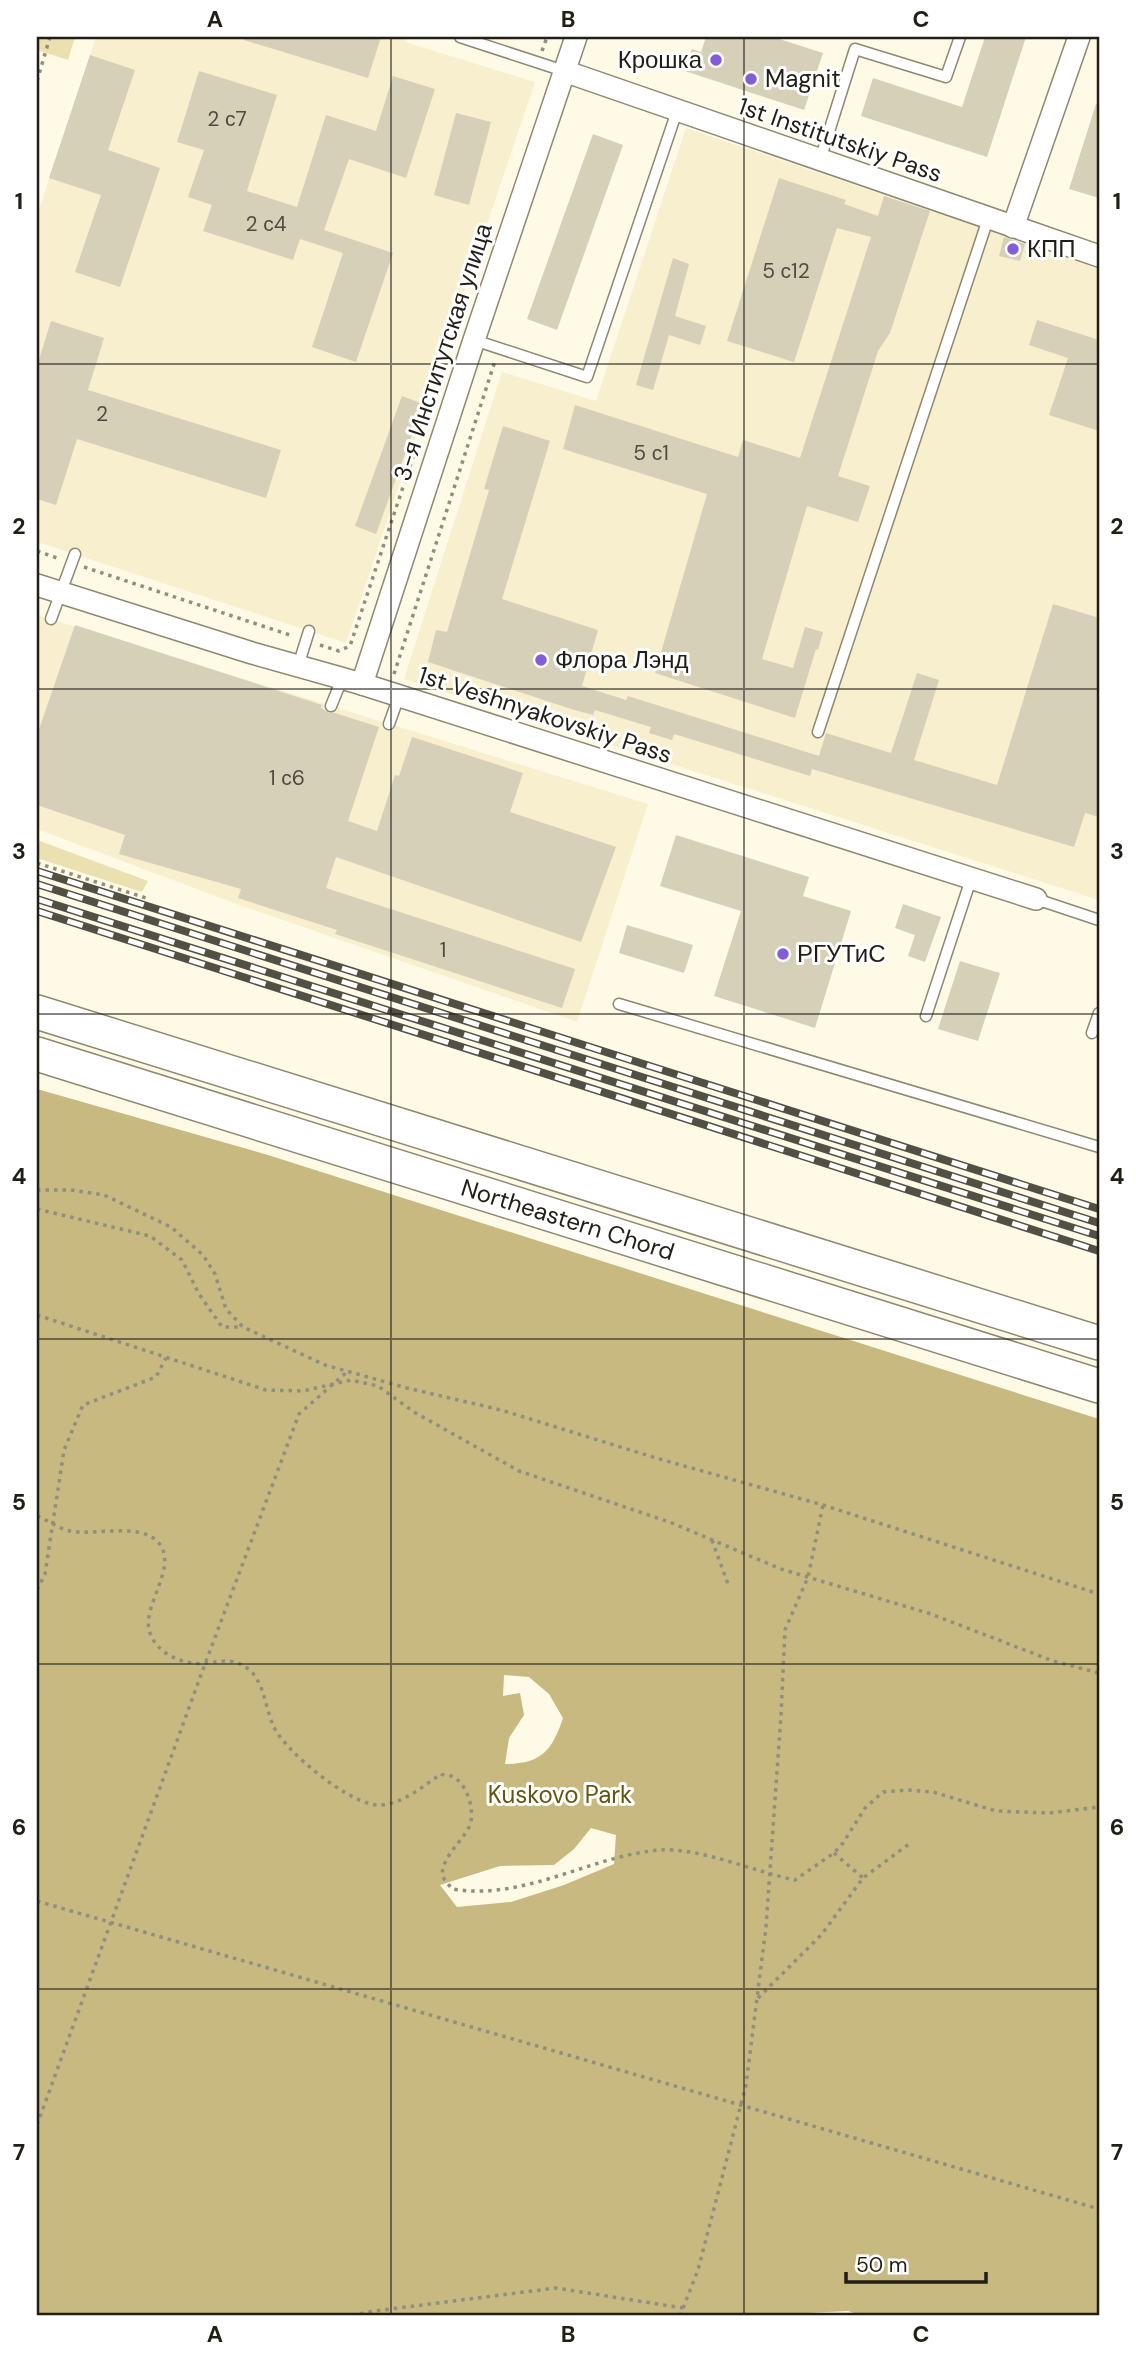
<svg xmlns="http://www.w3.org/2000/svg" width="1136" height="2353" font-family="'DM Sans',sans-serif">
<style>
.built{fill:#f7efce}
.green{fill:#ebe0af}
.forest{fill:#c7b97f;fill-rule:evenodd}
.building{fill:#d6d0b8}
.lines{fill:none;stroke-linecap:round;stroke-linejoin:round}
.lane-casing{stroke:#8e8871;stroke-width:13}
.street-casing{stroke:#8e8871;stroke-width:24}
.primary-casing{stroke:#8e8871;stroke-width:36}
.path{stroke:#918e7f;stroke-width:3.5;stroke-dasharray:3.5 5;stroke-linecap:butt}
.lane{stroke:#fff;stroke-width:10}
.street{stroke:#fff;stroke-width:21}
.primary{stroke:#fff;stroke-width:33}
.rail-casing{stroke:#524f44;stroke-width:8}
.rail{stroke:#fff;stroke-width:5;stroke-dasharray:16;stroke-linecap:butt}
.grid{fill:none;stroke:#201e15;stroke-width:2;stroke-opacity:0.55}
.poi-dot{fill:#835dd7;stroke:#fff;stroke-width:2.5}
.labels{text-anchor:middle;stroke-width:6;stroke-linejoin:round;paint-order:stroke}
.number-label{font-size:21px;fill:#4e4a3e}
.poi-label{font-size:24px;fill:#201e15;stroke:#fff;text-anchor:start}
.street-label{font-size:24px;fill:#201e15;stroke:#fff}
.park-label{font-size:24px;fill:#63550f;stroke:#fff}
.neatline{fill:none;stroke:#201e15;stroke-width:2.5}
.grid-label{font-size:23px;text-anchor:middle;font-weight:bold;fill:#201e15}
</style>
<rect width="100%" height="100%" fill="#fffae6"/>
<g class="built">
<polygon points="96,37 406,37 405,42 535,82 346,643 37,542 37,216"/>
<polygon points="686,128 1099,268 1099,900 404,679 502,372 596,401"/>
<polygon points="37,615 648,804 577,1022 234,903 37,829"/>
</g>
<g class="green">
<polygon points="37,37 75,37 68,60 37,50"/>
<polygon points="37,840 148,881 142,892 37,858"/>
</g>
<path class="forest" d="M 37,1089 L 268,1155 L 1099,1419 L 1099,2316 L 863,2316 L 848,2311 L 786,2314 L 785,2316 L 37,2316 ZM 504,1675 L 529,1677 L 549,1694 L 563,1718 C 552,1751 541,1764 505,1764 L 509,1738 L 524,1715 L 520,1693 L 503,1696 ZM 591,1828 L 616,1835 L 614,1864 L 564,1885 L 511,1902 L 457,1907 L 440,1885 L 500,1866 L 554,1865 L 574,1849 Z"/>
<g class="building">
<polygon points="245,37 381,37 368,78 244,40"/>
<polygon points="706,37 773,37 823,53 804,110 685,71 692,49 701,52"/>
<polygon points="985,37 1026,37 987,157 861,116 873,78 962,107"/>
<polygon points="90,55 135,70 108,150 160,168 120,287 75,272 101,195 49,178"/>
<polygon points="199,71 277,95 247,191 297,207 326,115 376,131 393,76 435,89 406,178 349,159 324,230 393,253 356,362 312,347 343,253 300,239 293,260 203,231 212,205 188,197 204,150 177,142"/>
<polygon points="1096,104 1099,105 1099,198 1069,189"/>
<polygon points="456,113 491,122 469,205 434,195"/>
<polygon points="593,134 623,145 557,330 527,319"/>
<polygon points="779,178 846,200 844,204 878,216 884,196 930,211 890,333 878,351 838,476 870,486 858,522 807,506 762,659 793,668 805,627 823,632 818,650 816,649 795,718 655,673 707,494 563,449 575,405 738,457 743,440 800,458 871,237 837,228 794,362 727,341"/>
<polygon points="1004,237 1025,244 1020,261 999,256"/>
<polygon points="673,258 689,264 675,316 706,326 700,345 669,335 653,390 636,385"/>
<polygon points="1037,320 1099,340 1099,431 1049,415 1068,358 1029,345"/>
<polygon points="51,321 104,338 88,390 281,450 266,498 77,439 56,505 37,499 37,366"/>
<polygon points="402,396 423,404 376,534 355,526"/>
<polygon points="503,426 550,441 502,599 598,630 582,686 626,700 628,696 819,756 826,733 891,753 917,673 939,680 914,760 997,785 1053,604 1099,618 1099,817 1085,813 1074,847 812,769 810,776 674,734 672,740 649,733 651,727 595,710 593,715 571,709 428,662 436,630 447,632 489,490 484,489"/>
<polygon points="75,625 322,705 321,708 329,713 335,713 379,727 348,821 377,831 395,775 399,776 412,737 523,773 510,812 616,847 581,942 336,857 326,888 575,969 562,1008 335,934 337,930 238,898 241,889 119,854 125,835 37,805 37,735"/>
<polygon points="676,835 809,877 803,896 851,911 815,1028 714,996 741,911 660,886"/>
<polygon points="903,904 941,917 925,962 908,956 915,935 895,928"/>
<polygon points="627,925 693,945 684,973 619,953"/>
<polygon points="960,961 1000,973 978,1041 938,1029"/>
</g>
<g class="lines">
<defs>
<g id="lane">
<polyline points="460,37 564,71"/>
<polyline points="820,160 855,49 946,77 960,37"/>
<polyline points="474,340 587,377 677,111"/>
<polyline points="51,619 75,554"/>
<polyline points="298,666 309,631"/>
<polyline points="331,706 342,679"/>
<polyline points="389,724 399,696"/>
<polyline points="818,732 988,219"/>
<polyline points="1036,899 1099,920"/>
<polyline points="619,1004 1099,1147"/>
<polyline points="926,1016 971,879"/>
<polyline points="1092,1033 1099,1013"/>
</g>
<g id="street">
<polyline points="564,71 1099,256"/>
<polyline points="1013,227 1079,37"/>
<polyline points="37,585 252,653 362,684 1036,899"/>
<polyline points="362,684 474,340 576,37"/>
</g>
<g id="primary">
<polyline points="37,1012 1099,1343"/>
<path id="s1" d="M 37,1054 L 1099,1386"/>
</g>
</defs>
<use href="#lane" class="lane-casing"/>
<use href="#street" class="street-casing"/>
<use href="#primary" class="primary-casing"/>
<g class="path">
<polyline points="542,51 547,37"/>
<polyline points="37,81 50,37"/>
<polyline points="37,551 60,559"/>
<polyline points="84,567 293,636"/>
<polyline points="320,645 339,651 350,646 416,448"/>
<polyline points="394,674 495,361"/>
<polyline points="37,863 146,898"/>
<polyline points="37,1190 71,1190 104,1195 171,1227 203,1255 215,1274 226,1309 243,1327 325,1365 407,1388 501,1410 656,1458 823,1505 1099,1594"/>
<polyline points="37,1209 150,1236 182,1260 199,1294 222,1327 243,1327"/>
<polyline points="37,1315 266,1390 303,1391 351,1380 378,1386 414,1412 519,1471 672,1523 781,1569 931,1614 1053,1661 1099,1673"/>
<path d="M 37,1516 C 48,1520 59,1529 70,1531 C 95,1536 139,1522 158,1542 C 180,1566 140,1607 150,1633 C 158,1655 185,1666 207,1663 C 222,1661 233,1658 247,1668 C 264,1680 265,1707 273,1725 C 283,1750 352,1807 380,1805 C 403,1804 423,1786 441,1774 C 442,1775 451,1776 452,1776 C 468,1784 477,1814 468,1829 C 458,1846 443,1856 442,1876 L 452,1889 C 526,1901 589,1856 660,1850 C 698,1847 756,1872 795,1880 L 834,1853 L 843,1843 L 865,1808 L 883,1792 L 908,1790 L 933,1792 L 996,1811 L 1049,1813 L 1099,1807"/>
<polyline points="712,1540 729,1587"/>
<polyline points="37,1590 45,1574 64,1450 83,1405 156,1377 166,1358"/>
<polyline points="834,1853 863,1878"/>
<polyline points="37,1901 1099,2209"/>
<polyline points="758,1998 822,1934 863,1878 909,1844"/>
<polyline points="37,2125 205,1664 299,1414 348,1371"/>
<polyline points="352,2316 367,2312 556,2288 683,2308"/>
<polyline points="680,2316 698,2270 746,2085 766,1927 781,1715 785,1630 808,1577 823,1505"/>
</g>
<use href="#lane" class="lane"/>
<use href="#street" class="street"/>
<use href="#primary" class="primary"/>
<defs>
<g id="rail">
<polyline points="37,871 1099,1209"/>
<polyline points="37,884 1099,1223"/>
<polyline points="37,899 1099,1236"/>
<polyline points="37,911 1099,1251"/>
</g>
</defs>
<use href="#rail" class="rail-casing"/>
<use href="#rail" class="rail"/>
</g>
<path class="grid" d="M 391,37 L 391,2316M 744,37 L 744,2316M 37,364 L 1099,364M 37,689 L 1099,689M 37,1014 L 1099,1014M 37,1339 L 1099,1339M 37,1664 L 1099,1664M 37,1989 L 1099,1989"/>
<g class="poi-dot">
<circle cx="716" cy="60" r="7"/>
<circle cx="751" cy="79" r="7"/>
<circle cx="1013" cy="249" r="7"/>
<circle cx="541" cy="660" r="7"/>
<circle cx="783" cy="954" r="7"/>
</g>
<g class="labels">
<g class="number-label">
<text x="227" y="126">2 с7</text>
<text x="266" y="231">2 с4</text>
<text x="786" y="278">5 с12</text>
<text x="102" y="421">2</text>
<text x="651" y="460">5 с1</text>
<text x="287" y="785">1 с6</text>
<text x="443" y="957">1</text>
</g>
<g class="poi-label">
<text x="702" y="68" text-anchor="end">Крошка</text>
<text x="765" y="87">Magnit</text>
<text x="1027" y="257">КПП</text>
<text x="555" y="668">Флора Лэнд</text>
<text x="797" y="962">РГУТиС</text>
</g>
<g class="street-label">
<text transform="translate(840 140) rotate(19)" y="8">1st Institutskiy Pass</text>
<text transform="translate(443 352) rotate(-72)" y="8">3-я Институтская улица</text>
<text transform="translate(545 715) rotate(18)" y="8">1st Veshnyakovskiy Pass</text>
<text dy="8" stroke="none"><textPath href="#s1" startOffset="556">Northeastern Chord</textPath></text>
</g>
<g class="park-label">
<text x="560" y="1803">Kuskovo Park</text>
</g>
</g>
<rect width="1136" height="2353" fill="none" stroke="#ffffff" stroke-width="77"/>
<path d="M846 2272v10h140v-10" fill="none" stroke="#201e15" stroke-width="3.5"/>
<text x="856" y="2272" font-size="21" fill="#201e15" stroke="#ffffff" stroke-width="5" paint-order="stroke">50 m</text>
<rect x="38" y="38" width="1060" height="2276" class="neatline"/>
<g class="grid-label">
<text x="215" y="27">A</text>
<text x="568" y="27">B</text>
<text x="921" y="27">C</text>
<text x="19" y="209">1</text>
<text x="1117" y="209">1</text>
<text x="19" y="534">2</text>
<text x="1117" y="534">2</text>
<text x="19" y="859">3</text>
<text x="1117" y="859">3</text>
<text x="19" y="1184">4</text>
<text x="1117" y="1184">4</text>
<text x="19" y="1510">5</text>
<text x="1117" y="1510">5</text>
<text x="19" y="1835">6</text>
<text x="1117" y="1835">6</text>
<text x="19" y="2160">7</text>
<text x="1117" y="2160">7</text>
<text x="215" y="2342">A</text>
<text x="568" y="2342">B</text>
<text x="921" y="2342">C</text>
</g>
</svg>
